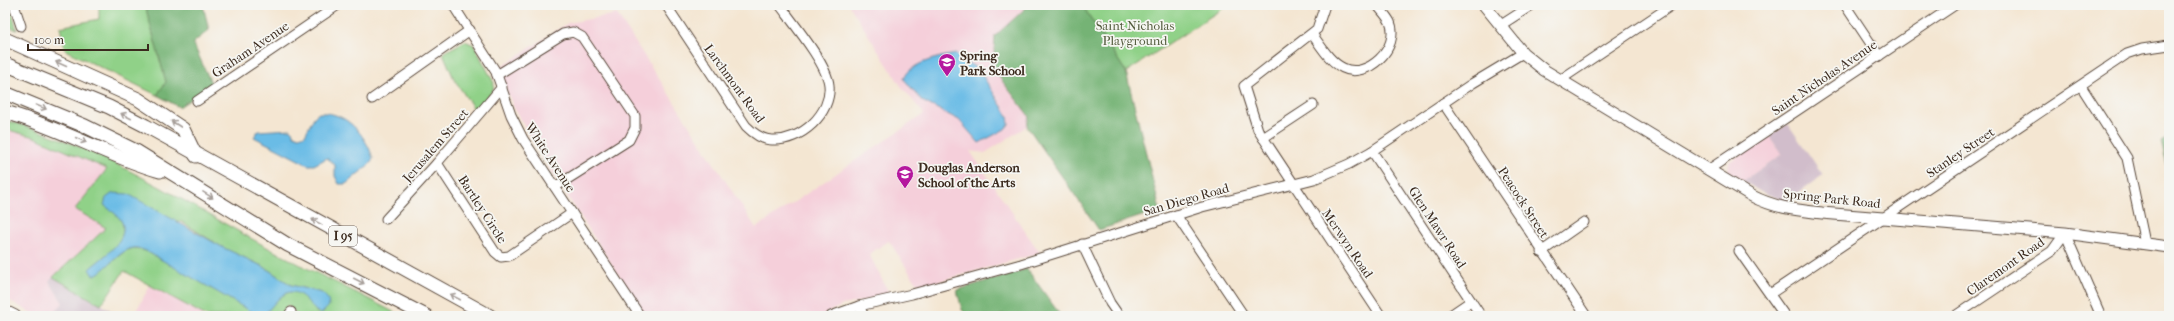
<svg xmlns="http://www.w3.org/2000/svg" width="2174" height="321" font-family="'IM FELL French Canon',serif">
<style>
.built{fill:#f5cfda}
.industrial{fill:#d1bdcb}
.green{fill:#90d188;stroke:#667e53;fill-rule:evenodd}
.forest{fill:#74b374;stroke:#586e49}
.water{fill:#6abce6;stroke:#527382}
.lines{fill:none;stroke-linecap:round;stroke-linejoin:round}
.minor-casing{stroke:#574639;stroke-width:11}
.major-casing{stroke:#574639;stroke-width:13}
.highway-casing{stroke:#574639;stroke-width:15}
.minor{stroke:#fff;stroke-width:9}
.major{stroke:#fff;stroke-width:11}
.highway{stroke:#fff;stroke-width:13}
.oneway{stroke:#a79f9a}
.labels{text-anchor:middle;stroke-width:3.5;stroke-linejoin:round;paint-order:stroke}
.shield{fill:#f6f6f2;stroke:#73675e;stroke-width:1}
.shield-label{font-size:12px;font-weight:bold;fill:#3b2a1e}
.park-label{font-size:13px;fill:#545c3e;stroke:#f6f6f2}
.street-label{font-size:13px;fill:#3b2a1e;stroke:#f6f6f2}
.poi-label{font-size:13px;font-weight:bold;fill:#3b2a1e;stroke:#f6f6f2;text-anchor:start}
</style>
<rect width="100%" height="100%" fill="#f6f6f2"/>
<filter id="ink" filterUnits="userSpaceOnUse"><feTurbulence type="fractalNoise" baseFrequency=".025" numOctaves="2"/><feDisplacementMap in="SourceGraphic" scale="8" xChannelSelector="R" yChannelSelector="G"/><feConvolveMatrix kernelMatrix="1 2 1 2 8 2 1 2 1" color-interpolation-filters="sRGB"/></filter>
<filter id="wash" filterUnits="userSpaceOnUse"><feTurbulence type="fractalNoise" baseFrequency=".012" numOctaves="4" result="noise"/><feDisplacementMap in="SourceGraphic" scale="16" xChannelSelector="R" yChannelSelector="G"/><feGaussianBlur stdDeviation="0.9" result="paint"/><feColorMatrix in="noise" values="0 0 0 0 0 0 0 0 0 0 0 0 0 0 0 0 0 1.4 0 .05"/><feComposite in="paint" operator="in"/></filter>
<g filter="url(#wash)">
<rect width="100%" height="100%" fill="#f4e6d2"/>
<g class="built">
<polygon points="849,5 1029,5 995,36 993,69 1029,116 1027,126 985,153 970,151 1040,253 919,287 889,241 869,254 890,295 843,305 820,316 645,316 535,146 513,106 498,69 568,23 617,14 756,228 924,114 901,86"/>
<polygon points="5,129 34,137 107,169 106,228 49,281 63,303 50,316 37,316 5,298"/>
<polygon points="1769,136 1782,154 1743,181 1733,176 1728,170 1729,162"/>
<polygon points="150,286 205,315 206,316 133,316"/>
</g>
<g class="industrial">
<polygon points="1788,124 1823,175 1786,201 1761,192 1743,181 1782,154 1769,136"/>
<polygon points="53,277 114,312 111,316 50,316 63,303 49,281"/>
</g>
<g class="green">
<polygon points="5,5 10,5 17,30 5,25"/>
<polygon points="99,5 145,5 166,82 157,95 65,50 60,27 99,19"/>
<polygon points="1082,5 1228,5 1126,72"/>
<polygon points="465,41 474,45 494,83 493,90 476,112 454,79 443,53"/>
<path d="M 5,120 C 102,147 187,204 274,251 C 316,274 360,293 401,316 L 298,316 L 288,305 L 280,316 L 206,316 L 124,271 L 101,305 L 53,277 L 106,228 L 75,209 L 107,169 L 34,137 L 5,129 ZM 104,205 L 182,222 L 222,247 L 264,267 L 291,285 L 322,293 L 317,313 C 313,307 307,297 301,294 C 285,285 273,305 264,315 L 146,251 L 134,248 L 125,251 L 98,273 L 89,269 C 100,259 126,243 123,226 C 122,217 110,210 104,205 Z"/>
</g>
<g class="forest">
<polygon points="145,5 203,5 209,30 193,43 212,85 179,107 157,95 166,82"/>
<polygon points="1029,5 1082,5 1126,72 1160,210 1099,230 1027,126 1029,116 993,69 995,36"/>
<polygon points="2169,137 2169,172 2161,142"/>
<polygon points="1027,269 1061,316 1005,316 1004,314 997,316 968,316 962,310 957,290"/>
</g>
<g class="water">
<path d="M 956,54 L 979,70 L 1008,116 L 1009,124 L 1005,129 L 979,143 L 959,120 L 922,101 L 904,79 C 910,62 940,57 956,54 Z"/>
<path d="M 319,113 C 346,111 365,134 373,158 L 371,163 L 346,184 L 339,184 L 335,176 L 335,165 L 327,158 L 314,165 L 308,165 L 254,137 L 258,131 L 291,129 L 294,135 L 299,137 L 305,135 L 314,117 Z"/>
<path d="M 113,193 L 128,194 L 222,247 L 264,267 L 291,285 L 322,293 L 328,299 L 329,306 L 321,314 C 316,312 313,308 310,304 C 289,279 280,298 264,315 L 257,315 L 146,251 C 143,250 137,247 134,248 C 120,249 106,271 93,276 L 89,269 C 100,259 126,243 123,226 C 122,217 110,210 104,205 L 106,198 Z"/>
</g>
</g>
<g filter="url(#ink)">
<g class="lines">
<defs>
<g id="minor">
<polyline points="14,5 21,26"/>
<polyline points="453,5 496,72 511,115 523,139 640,316"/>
<path d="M 666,5 L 746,126 C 753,133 762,140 772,140 C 801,142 832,113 829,85 C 827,64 793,23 780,5"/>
<polyline points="1321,5 1325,5 1317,29 1244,86 1258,130 1381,316"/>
<polyline points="1845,5 1879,56"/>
<polyline points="1501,25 1532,5"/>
<path d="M 1312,34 C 1321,46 1329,61 1343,68 C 1366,80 1401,48 1390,22 C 1387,16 1381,10 1377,5"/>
<polyline points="497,75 563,34 573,32 582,37 635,116 635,128 629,140 555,187"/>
<polyline points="1560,80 1672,5"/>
<polyline points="2081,86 2127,158 2145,243"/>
<polyline points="372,99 470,30"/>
<polyline points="197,101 338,5"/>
<polyline points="1443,103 1585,314"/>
<polyline points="1263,138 1313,105"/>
<polyline points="1372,151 1481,316"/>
<polyline points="437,163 495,252 501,257 509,256 572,213"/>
<polyline points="1708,170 1955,5"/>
<polyline points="1176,215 1244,316"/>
<polyline points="386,219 437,163 502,87"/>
<polyline points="1082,244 1110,303 1119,316"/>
<polyline points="1739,251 1785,316"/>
<polyline points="1541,252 1584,222"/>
<polyline points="1770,294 2127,54 2142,49 2169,45"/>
<polyline points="859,306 864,316"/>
<polyline points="288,316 291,312"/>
<polyline points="831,316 859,306 912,294 1021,264 1202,207 1314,179 1349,164 1372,151 1473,83 1523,53"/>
<polyline points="1449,316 1471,301"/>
<polyline points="1955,316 2052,251 2065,233 2101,316"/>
</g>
<g id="major">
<path d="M 1484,5 L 1523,53 L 1544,70 L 1752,196 C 1775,208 1797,210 1822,213 L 2065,233 L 2169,247"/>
<polyline points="5,311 15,316"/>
</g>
<g id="highway">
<polyline points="5,39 138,99 183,129 196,156"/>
<polyline points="5,64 109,107 146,126 490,316"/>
<polyline points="5,93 85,126 136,151 288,245 426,316"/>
<path d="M 5,112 C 59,127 107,156 160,171"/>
</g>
</defs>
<use href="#minor" class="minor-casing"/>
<use href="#major" class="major-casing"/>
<use href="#highway" class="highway-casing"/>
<use href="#minor" class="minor"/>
<use href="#major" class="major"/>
<use href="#highway" class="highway"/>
</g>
<defs><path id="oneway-shaft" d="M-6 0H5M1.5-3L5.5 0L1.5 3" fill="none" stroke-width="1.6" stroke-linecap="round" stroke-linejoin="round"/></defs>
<g class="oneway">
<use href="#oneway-shaft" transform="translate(61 64) rotate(-156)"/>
<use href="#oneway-shaft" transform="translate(41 107) rotate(22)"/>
<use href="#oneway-shaft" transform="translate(126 116) rotate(-153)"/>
<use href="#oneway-shaft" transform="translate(176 124) rotate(-147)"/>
<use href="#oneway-shaft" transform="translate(81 140) rotate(25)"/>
<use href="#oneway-shaft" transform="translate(208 195) rotate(32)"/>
<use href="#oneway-shaft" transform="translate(317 222) rotate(-151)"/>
<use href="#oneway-shaft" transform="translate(359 281) rotate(27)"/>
<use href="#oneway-shaft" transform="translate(455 297) rotate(-152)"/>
</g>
</g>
<defs>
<symbol id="school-pin" viewBox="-11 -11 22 30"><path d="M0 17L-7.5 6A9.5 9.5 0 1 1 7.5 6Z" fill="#b5179e" stroke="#f6f6f2"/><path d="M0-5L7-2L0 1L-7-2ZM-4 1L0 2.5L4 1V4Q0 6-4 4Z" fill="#fff"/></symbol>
</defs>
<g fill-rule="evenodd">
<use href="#school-pin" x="937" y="52" width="20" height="27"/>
<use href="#school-pin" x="895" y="164" width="20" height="27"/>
</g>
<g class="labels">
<rect class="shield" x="329" y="226" width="28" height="20" rx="3"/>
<g class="shield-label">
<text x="343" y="240">I 95</text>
</g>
<g class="park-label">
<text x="1135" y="30">Saint Nicholas<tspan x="1135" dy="15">Playground</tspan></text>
</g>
<g class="street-label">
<text transform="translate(250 49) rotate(-34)" y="5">Graham Avenue</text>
<text transform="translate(1824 77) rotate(-34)" y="5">Saint Nicholas Avenue</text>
<text transform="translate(735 83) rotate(54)" y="5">Larchmont Road</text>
<text transform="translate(435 145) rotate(-49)" y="5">Jerusalem Street</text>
<text transform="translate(1960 152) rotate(-34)" y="5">Stanley Street</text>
<text transform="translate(551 157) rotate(57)" y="5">White Avenue</text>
<text transform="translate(1832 198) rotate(6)" y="5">Spring Park Road</text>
<text transform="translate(1186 199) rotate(-16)" y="5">San Diego Road</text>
<text transform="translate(1524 202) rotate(57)" y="5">Peacock Street</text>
<text transform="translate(483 209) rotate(57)" y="5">Bartley Circle</text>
<text transform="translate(1438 227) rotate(57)" y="5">Glen Mawr Road</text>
<text transform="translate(1348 243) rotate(56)" y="5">Merwyn Road</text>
<text transform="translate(2005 266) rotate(-35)" y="5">Claremont Road</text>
</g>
<g class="poi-label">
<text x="960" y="60">Spring<tspan x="960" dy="15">Park School</tspan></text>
<text x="918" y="172">Douglas Anderson<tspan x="918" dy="15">School of the Arts</tspan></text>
</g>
</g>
<rect width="2174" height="321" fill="none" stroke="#f6f6f2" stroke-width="20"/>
<path d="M28 44v6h120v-6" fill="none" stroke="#3b2a1e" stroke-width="2"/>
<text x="34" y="44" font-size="12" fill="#3b2a1e" stroke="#f6f6f2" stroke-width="3" paint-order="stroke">100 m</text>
</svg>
